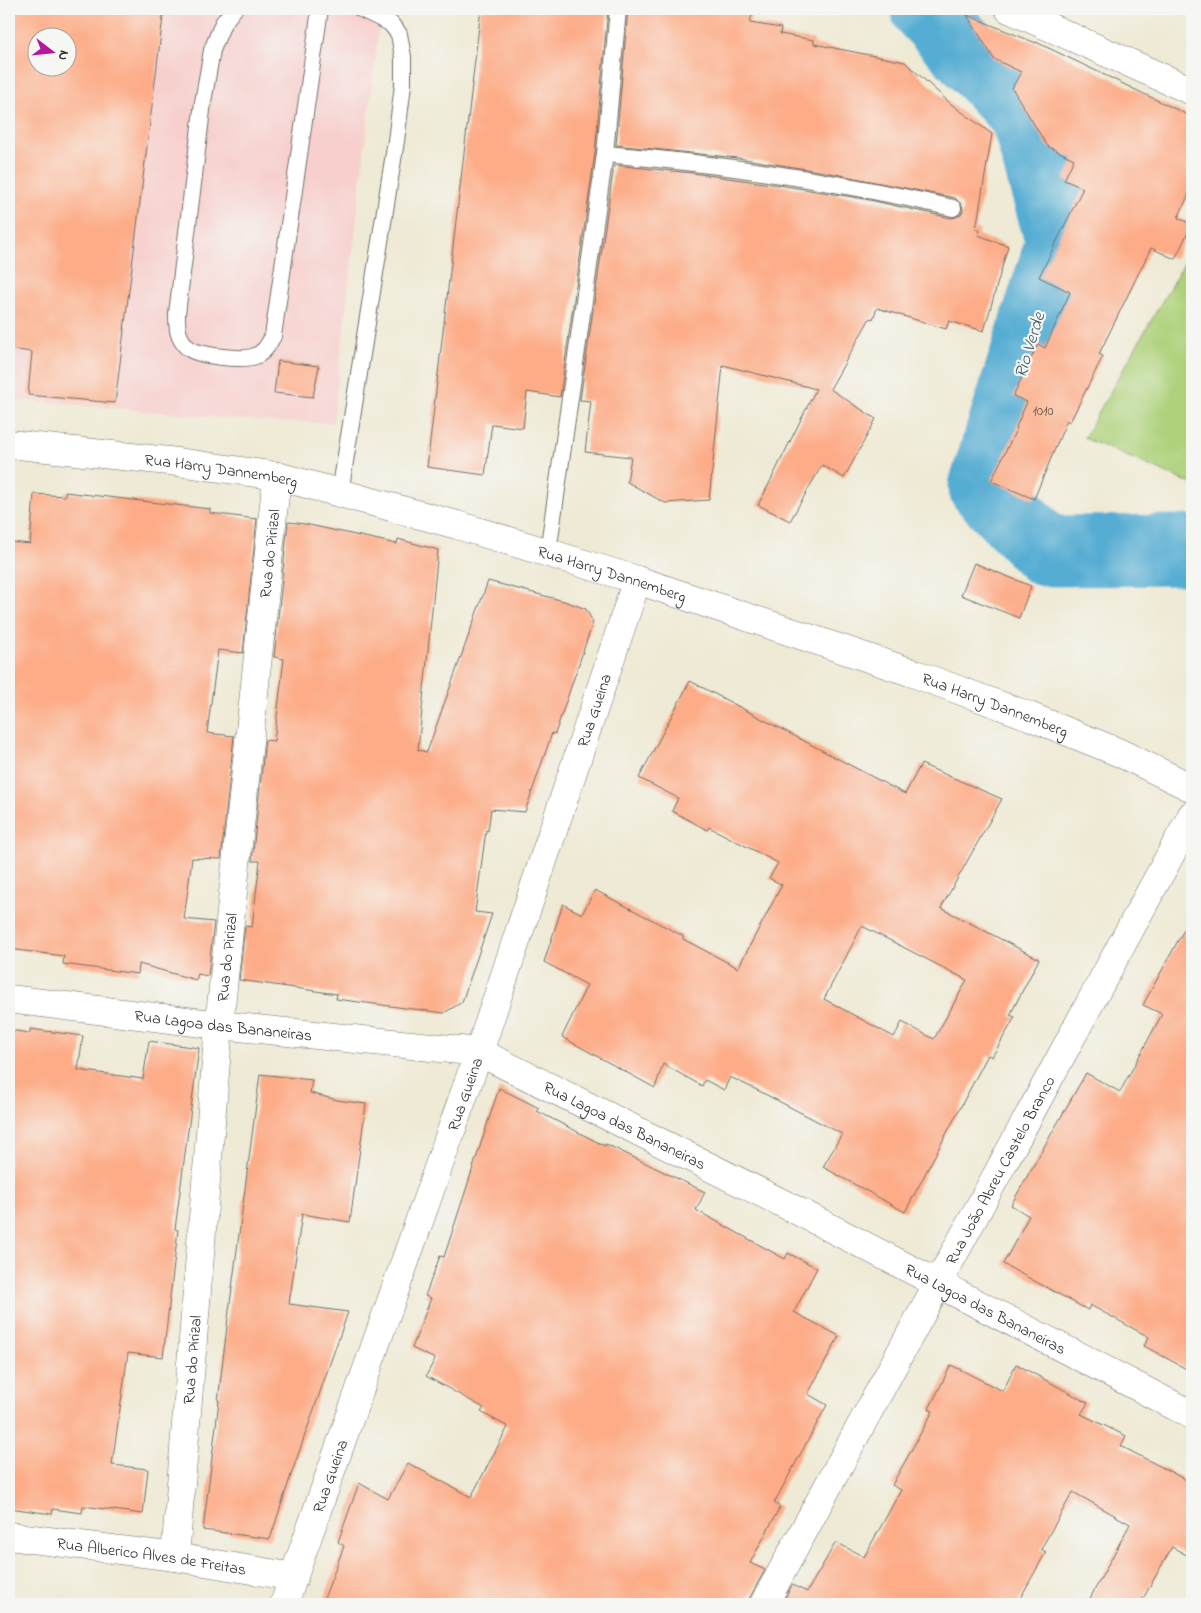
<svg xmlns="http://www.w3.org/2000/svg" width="1201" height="1613" font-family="'Indie Flower',sans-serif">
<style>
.built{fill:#f7d0ce;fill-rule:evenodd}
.pitch{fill:#aed27c;stroke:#6c7e54}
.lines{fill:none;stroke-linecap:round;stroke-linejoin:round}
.river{stroke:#57add3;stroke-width:71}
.building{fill:#fdac87;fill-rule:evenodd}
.service-casing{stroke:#706e66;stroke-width:18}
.minor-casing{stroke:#706e66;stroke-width:29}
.secondary-casing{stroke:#706e66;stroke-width:29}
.service{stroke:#fff;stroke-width:16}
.minor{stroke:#fff;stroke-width:28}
.secondary{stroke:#fff;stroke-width:28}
.labels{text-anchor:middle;stroke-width:4.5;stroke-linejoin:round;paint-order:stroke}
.number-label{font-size:14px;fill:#604b42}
.street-label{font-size:16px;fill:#2b2b2b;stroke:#f6f6f2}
.water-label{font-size:18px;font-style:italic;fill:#3a5866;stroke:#f6f6f2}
</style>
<rect width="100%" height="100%" fill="#f6f6f2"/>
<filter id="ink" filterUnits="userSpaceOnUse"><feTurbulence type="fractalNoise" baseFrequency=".02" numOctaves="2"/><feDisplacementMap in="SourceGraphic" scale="10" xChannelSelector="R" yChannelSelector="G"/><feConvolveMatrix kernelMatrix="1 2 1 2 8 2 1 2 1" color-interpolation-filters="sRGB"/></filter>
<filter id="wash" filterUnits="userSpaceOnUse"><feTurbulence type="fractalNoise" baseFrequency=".0096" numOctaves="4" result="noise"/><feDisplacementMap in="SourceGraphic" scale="20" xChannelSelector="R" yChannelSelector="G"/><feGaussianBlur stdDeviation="1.12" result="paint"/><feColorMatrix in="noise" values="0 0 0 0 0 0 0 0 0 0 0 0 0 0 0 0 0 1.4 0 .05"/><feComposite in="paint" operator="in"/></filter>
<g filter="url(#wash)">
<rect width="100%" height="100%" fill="#efead5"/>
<path class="built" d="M 9,9 L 381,9 L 333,423 L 274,422 L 9,399 ZM 38,38 L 68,38 L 68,68 L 38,68 Z"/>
<polygon class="pitch" points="1192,249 1192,484 1084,438"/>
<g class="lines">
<polyline class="river" points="926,9 1025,115 1061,242 984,487 1046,551 1192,550"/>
</g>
<g id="blocks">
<g class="building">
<path d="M 9,9 L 164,9 L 115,403 L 28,395 L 32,352 L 9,349 ZM 38,38 L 68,38 L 68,68 L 38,68 Z"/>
<polygon points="481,9 608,9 595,153 560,397 527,392 523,428 492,424 485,475 427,467"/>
<polygon points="628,9 753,9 750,23 781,28 780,34 814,40 814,44 905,62 951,104 992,134 976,229 980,230 978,235 1008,246 984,331 949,321 946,329 877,308 873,319 870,318 830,389 876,419 844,478 822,465 790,521 758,505 771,480 816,389 723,365 709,500 665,503 627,482 631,457 585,452 591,401 580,400 614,165 692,173 779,185 865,199 951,218 956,217 961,214 963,210 962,205 955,198 825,172 738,158 616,145"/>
<polygon points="967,15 1036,43 1036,42 1192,117 1192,187 1178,218 1192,224 1175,259 1151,248 1099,354 1103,356 1070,422 1067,420 1034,499 991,481 1017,428 1016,427 1027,402 1013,396 1038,344 1045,348 1070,292 1039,277 1083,188 1064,180 1074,159 1049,147 1046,144 1012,88 1021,72 994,59"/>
<polygon points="278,361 319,366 313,397 274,393"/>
<polygon points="65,492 210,509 210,513 257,519 243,653 218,650 207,733 234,736 221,859 192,858 184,919 214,922 208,976 198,974 196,980 139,964 138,974 63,964 64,956 9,949 9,562 11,542 30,544 34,494 65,496"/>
<polygon points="288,522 305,524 397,544 398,539 438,550 418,750 427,752 488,581 564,601 586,609 593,622 555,734 552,733 525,812 491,809 488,831 486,830 475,912 492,914 462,1002 444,1013 336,999 337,994 239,980 245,926 252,927 260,861 252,861 265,740 274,741 284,659 274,657"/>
<polygon points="974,563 1031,586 1019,618 961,595"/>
<path d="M 690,681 L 905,794 L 921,764 L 1002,799 L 941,908 L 1039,959 L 1010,1015 L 1015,1017 L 992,1057 L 988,1055 L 905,1212 L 823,1167 L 842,1134 L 759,1091 L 730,1077 L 724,1090 L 705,1080 L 702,1086 L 663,1064 L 655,1088 L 562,1037 L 587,985 L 544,962 L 563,904 L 582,914 L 595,890 L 683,936 L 683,939 L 738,968 L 782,885 L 769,878 L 778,863 L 709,827 L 707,830 L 672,811 L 678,798 L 639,778 ZM 862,926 L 967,980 L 934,1039 L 902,1022 L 894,1037 L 824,999 Z"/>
<polygon points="1192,915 1192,1372 1144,1346 1149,1337 1090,1305 1088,1310 1003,1264 1029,1216 1011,1205 1086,1073 1120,1092 1162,1014 1143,1005"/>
<polygon points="30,1029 83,1036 78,1070 143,1079 149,1041 199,1048 175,1229 178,1230 163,1357 128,1353 112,1465 148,1469 143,1514 83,1506 82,1513 53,1509 52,1514 9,1508 9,1030 30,1033"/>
<polygon points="260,1074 312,1080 310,1093 337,1100 366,1104 350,1222 302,1214 289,1304 348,1312 291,1475 270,1539 203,1530 219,1401 218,1401 227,1326"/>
<polygon points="499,1088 539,1108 537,1111 605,1146 606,1144 705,1192 696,1210 785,1259 788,1253 817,1268 794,1312 839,1336 808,1394 827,1405 774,1503 780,1507 750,1563 765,1570 750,1597 748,1604 322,1604 344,1546 338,1542 359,1483 388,1499 408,1463 471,1497 508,1427 481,1412 484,1408 426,1376 435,1359 412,1348 431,1298 425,1296 440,1256 444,1257"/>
<polygon points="1016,1364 1088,1403 1081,1414 1126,1436 1121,1446 1192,1483 1192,1558 1172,1547 1140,1604 1087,1604 1130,1524 1073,1492 1041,1549 1046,1552 1017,1604 782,1604 792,1585 807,1592 836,1542 864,1557 901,1490 892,1485 933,1411 929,1409 951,1365 1003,1391"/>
</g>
</g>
</g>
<g filter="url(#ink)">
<use href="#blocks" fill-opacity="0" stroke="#706e66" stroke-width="1"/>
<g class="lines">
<defs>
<g id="service">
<path d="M 234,9 L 223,23 L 212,50 L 203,102 L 177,314 C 177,327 177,337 187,347 C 197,356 243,361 255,356 C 265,352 268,345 273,336 L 320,9"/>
<path d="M 605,154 C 723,164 838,181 953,208"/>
<polyline points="340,493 396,141 403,85 403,57 399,34 390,23 361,9"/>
<polyline points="548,552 605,154 618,9"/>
</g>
<g id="minor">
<polyline points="1009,9 1192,91"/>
<path id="s1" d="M 9,999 L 219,1025 L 479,1052 L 790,1207 L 1192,1415"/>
<path id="s2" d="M 9,1536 L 175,1557 L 294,1577"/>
<path id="s3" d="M 175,1557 L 219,1025 L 277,476"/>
<path id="s4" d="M 284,1604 L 479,1052 L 637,580"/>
<path id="s5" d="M 764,1604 L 1192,815"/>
</g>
<g id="secondary">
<path id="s6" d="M 9,444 L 178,462 L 277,476 L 457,525 L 637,580 L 910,672 L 1029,716 L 1120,753 L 1192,788"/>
</g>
</defs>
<use href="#service" class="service-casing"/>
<use href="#minor" class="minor-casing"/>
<use href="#secondary" class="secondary-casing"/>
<use href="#service" class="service"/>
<use href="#minor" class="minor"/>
<use href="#secondary" class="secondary"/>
</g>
</g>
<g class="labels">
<g class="number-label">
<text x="1043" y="415">1010</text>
</g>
<g class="street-label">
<text dy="6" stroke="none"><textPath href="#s6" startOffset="214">Rua Harry Dannemberg</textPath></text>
<text dy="6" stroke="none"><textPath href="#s3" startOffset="1008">Rua do Pirizal</textPath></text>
<text dy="6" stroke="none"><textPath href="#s6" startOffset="619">Rua Harry Dannemberg</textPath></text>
<text dy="6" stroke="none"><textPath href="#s6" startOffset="1024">Rua Harry Dannemberg</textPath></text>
<text dy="6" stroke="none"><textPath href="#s4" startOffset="946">Rua Gueina</textPath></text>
<text dy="6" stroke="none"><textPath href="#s3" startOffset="602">Rua do Pirizal</textPath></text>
<text dy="6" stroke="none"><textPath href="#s1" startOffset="216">Rua Lagoa das Bananeiras</textPath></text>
<text dy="6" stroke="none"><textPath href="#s4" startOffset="541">Rua Gueina</textPath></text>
<text dy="6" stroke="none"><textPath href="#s1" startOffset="636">Rua Lagoa das Bananeiras</textPath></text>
<text dy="6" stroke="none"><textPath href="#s5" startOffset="494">Rua João Abreu Castelo Branco</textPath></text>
<text dy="6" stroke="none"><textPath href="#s1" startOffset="1041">Rua Lagoa das Bananeiras</textPath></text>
<text dy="6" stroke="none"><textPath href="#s3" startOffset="198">Rua do Pirizal</textPath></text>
<text dy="6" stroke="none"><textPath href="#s4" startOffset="136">Rua Gueina</textPath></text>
<text dy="6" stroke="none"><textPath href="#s2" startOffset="144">Rua Alberico Alves de Freitas</textPath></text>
</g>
<g class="water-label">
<text transform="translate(1029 345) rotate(-73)" y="6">Rio Verde</text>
</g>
</g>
<rect width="1201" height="1613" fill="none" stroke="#f6f6f2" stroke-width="30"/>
<g transform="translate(52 52) rotate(106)"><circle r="24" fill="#f6f6f2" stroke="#a5a5a2"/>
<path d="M0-4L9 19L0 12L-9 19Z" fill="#b5179e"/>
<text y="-8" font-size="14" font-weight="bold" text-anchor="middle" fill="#2b2b2b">N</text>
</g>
</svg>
